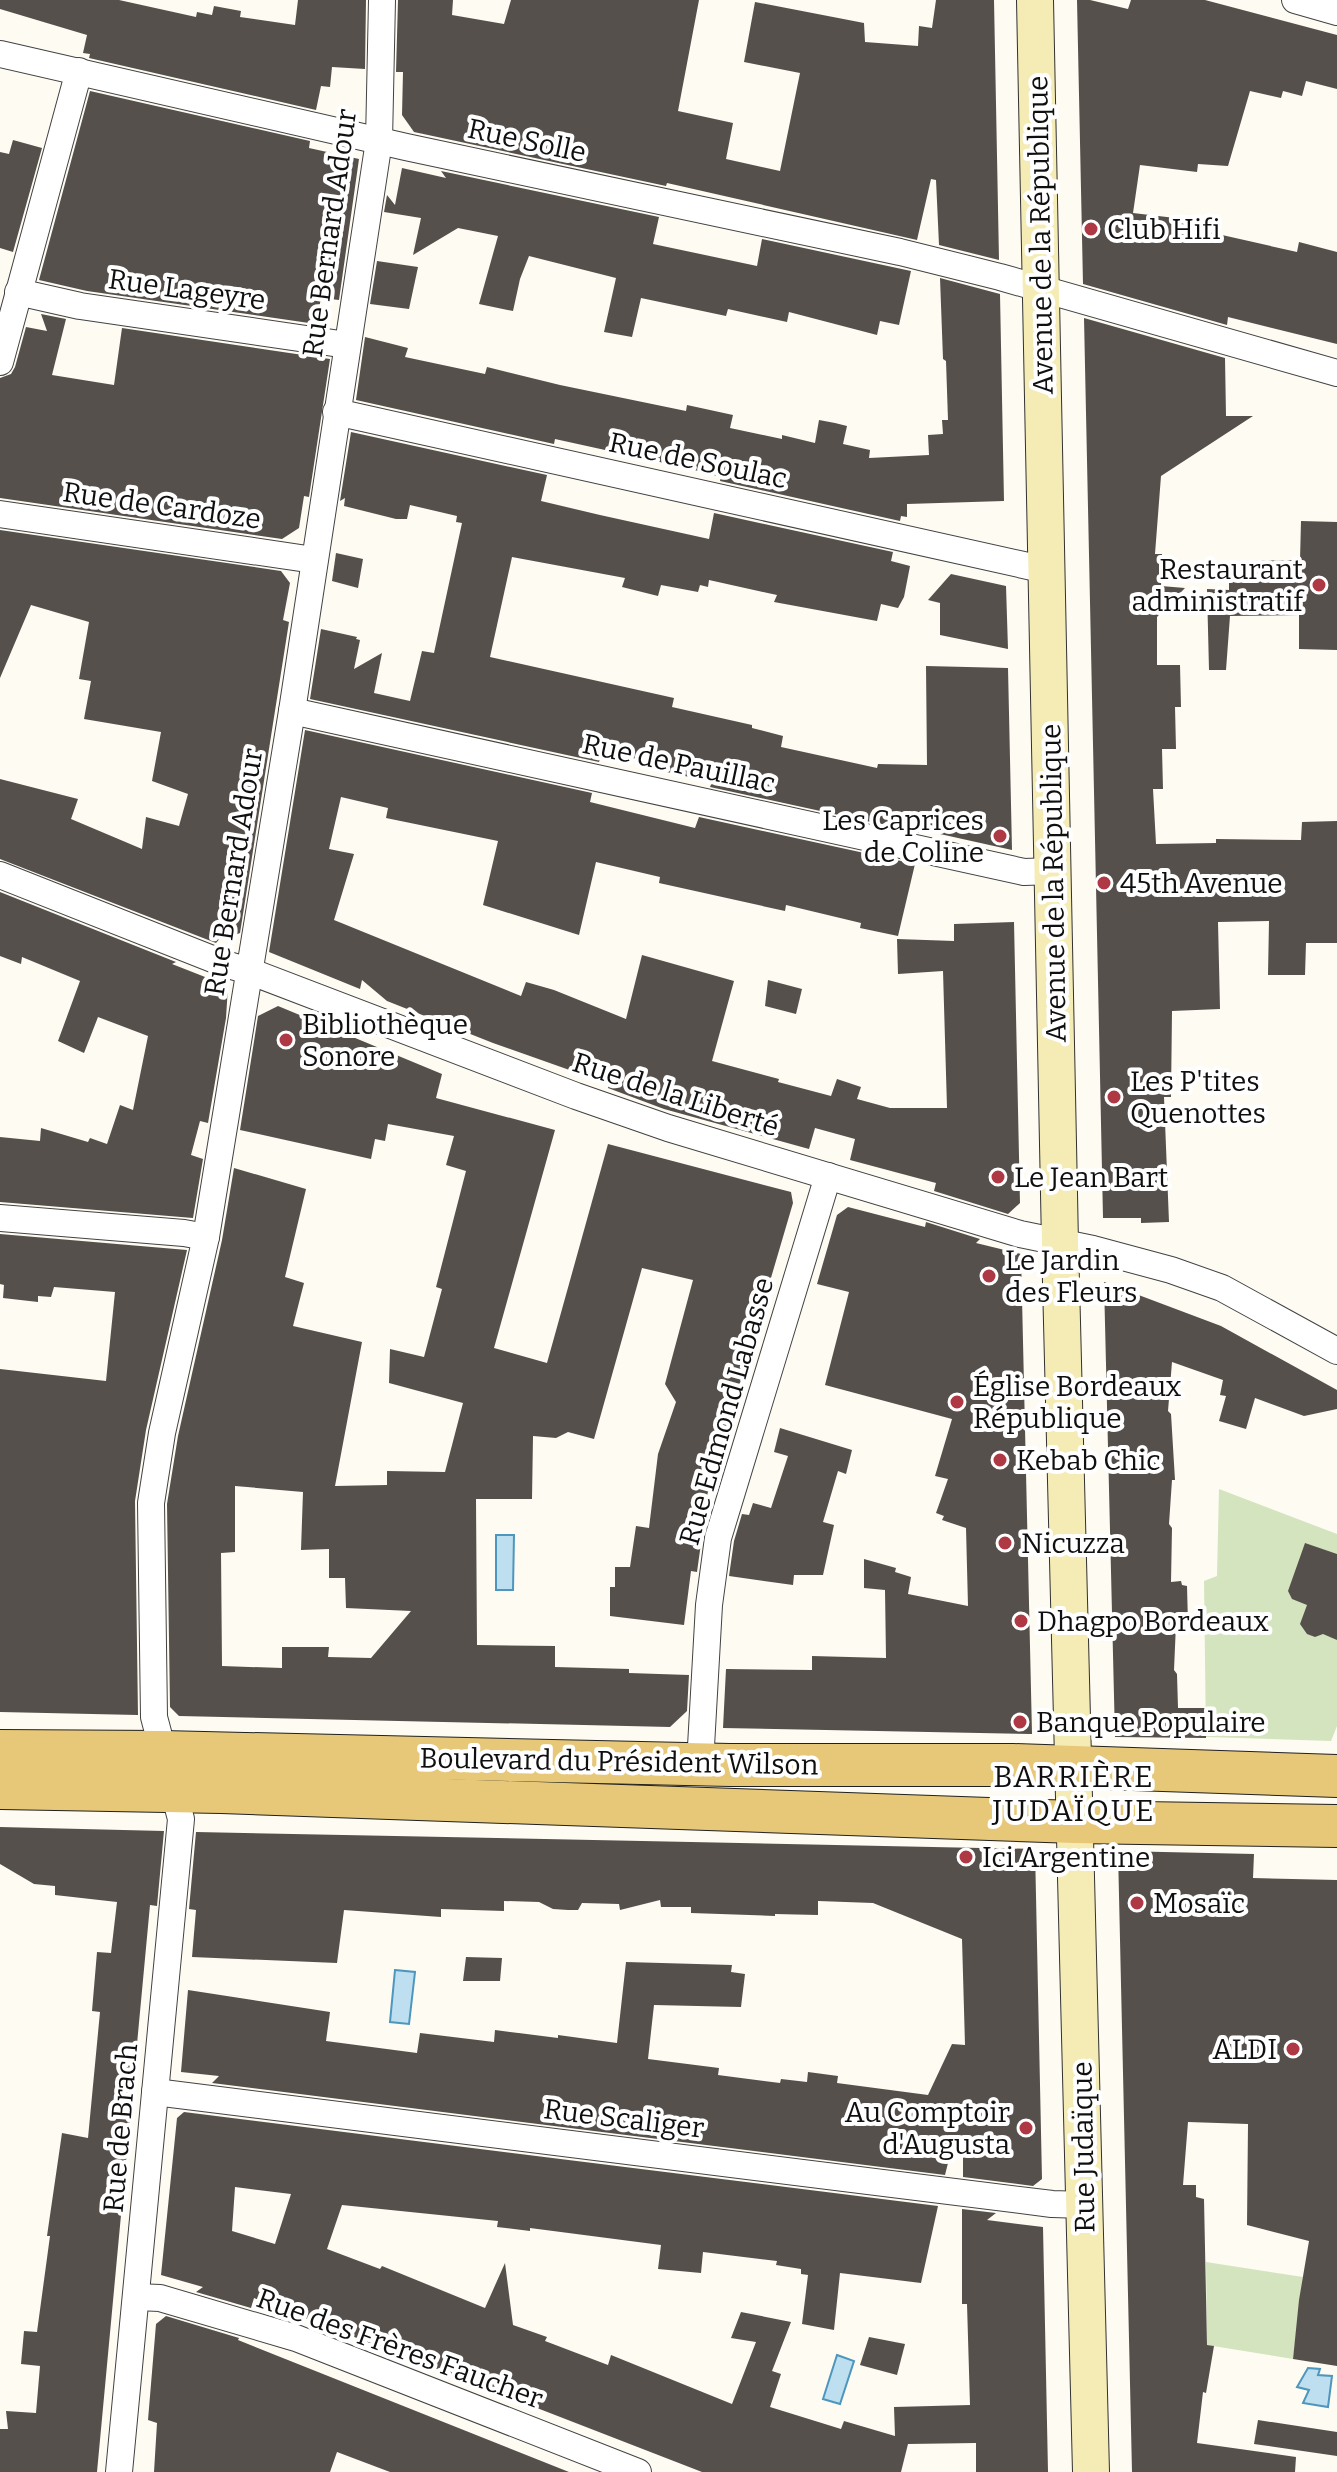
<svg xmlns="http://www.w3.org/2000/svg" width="1337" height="2472" font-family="Bitter,serif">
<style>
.green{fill:#d4e4bf}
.water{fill:#bddfef;stroke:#4d96bd;stroke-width:2}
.building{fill:#56504c;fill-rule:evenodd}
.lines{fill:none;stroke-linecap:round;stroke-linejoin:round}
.street-casing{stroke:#424242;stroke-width:28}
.secondary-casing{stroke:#313131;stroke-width:38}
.primary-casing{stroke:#202020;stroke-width:44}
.street{stroke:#fff;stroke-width:26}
.secondary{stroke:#f5ebb5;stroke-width:36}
.primary{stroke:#e7c778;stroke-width:42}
.poi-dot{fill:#ae3843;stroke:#fff;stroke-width:3}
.labels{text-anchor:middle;stroke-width:8;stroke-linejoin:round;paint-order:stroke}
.street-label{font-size:28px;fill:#0f0f0f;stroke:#fff}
.poi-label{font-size:28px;fill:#0f0f0f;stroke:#fff;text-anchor:start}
.neighbourhood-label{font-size:30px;letter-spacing:2px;fill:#0f0f0f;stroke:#fff}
</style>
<rect width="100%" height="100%" fill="#fdfbf2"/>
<g class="green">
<polygon points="1219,1489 1337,1534 1337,1726 1331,1741 1206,1737 1204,1581 1217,1576"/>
<polygon points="1206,2262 1303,2277 1293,2359 1207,2345"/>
</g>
<g class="water">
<polygon points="496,1535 514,1535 513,1590 496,1590"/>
<polygon points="395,1970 415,1972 409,2024 390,2022"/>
<polygon points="837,2355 854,2361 840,2404 823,2399"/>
<polygon points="1308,2368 1320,2369 1318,2375 1332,2376 1328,2407 1303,2403 1309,2390 1297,2387"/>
</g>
<g class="building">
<polygon points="0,0 119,0 196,17 197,12 212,15 214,6 241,11 240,17 295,25 298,0 366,0 365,69 332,67 330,87 321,86 316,110 89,58 90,54 83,53 87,35 0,9"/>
<polygon points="398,0 453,0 452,15 504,24 511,0 699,0 678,111 733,123 726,159 780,171 800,73 744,62 755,2 864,23 865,42 918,46 919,26 932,28 936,0 994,0 999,260 939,245 936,180 931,179 917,240 667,183 666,186 414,132 402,115 403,72 396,72"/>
<polygon points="1077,0 1090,0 1128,9 1131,0 1205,0 1337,35 1337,89 1306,81 1302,96 1283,91 1281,98 1250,91 1228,166 1198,164 1197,172 1140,165 1133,213 1192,220 1191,228 1297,252 1299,242 1337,252 1337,344 1228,317 1227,325 1083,284"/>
<polygon points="90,91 310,141 309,148 359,159 339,300 321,298 316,324 87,291 39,280"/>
<polygon points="13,140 42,148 13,252 0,248 0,152 9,154"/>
<polygon points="402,168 446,178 441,171 659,217 653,244 757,266 762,239 911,271 899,325 880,321 877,335 789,312 787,322 728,309 726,316 641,298 632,337 604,332 616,278 529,256 520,279 513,311 479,304 498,236 458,228 413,255 421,218 384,212 387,195 395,205"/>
<polygon points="377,261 418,267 409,309 370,304"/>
<polygon points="940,278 1000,294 1004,501 907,504 907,517 901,516 900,521 720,481 721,477 687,468 555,439 554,444 356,400 365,337 408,348 405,357 485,374 487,367 560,385 686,411 687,405 733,415 730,428 782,439 782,435 815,443 819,420 835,423 847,426 843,444 870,450 869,458 929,455 928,435 943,434 942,420 948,420 946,361 943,359"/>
<polygon points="41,314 66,319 52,375 114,385 122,328 330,359 309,497 304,496 299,528 282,539 0,498 0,378 11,374 15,367 26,327 47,331"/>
<polygon points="1084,318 1225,358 1226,416 1253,416 1161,476 1155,554 1162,554 1161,586 1185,588 1157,617 1157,665 1180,665 1181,707 1175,707 1176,749 1162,749 1163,789 1153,789 1156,844 1216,843 1216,839 1301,840 1302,822 1337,821 1337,943 1306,943 1305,975 1268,975 1269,921 1218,922 1220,1009 1172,1011 1171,1097 1164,1097 1169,1222 1141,1223 1141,1218 1103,1218"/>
<polygon points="351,432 547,475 541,501 600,515 709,539 714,513 893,552 891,561 910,566 904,597 898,608 881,604 877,621 774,602 777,595 709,580 708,587 700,585 698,592 661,585 658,596 622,587 625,578 512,557 490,657 674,698 672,707 752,725 752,728 783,736 781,747 877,768 878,764 927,765 926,666 1008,668 1012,850 922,830 921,833 710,787 712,782 658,770 659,764 602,751 599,762 310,699 321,629 357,637 356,639 360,640 354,669 382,653 374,693 410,701 422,651 434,653 462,523 456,522 457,516 410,505 407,519 396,519 344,506 345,498 340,501"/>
<polygon points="1301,521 1337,522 1337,650 1299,649 1299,615 1230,616 1226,670 1209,670 1207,589 1229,590 1229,561 1300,560"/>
<polygon points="0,530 281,571 290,583 283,620 289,622 240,933 227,938 222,936 216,943 0,859 0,779 78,799 71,819 142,849 146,817 179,826 188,794 152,781 161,732 84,719 91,681 79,679 89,622 31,605 0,678"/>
<polygon points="336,553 363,559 358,588 332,581"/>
<polygon points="951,574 1006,586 1008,649 940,635 940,603 928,600"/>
<polygon points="305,730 592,793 590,802 695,828 699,817 915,864 898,936 860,928 861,923 786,905 785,911 659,883 660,877 596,862 579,935 483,905 498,841 386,818 388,808 341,797 329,849 354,854 334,920 521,996 526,982 554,990 626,1019 642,955 734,981 712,1061 779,1079 778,1082 831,1096 837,1079 861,1087 857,1099 890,1108 947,1108 943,971 898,974 897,939 954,941 954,924 1014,922 1020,1203 1008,1214 934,1191 936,1183 850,1160 855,1139 815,1128 809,1149 664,1109 608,1088 609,1084 493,1043 387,1001 362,980 360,989 269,952"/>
<polygon points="0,892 176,962 172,964 228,986 226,1018 208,1123 200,1121 191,1155 203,1159 193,1218 0,1202 0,1137 40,1141 41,1128 88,1142 90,1138 107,1144 120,1105 133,1110 148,1036 98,1017 84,1053 58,1041 80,981 22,957 21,964 0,956"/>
<polygon points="768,980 802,989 796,1014 765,1006"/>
<path d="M 278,1006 L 442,1074 L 436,1098 L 555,1130 L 494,1348 L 547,1363 L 608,1144 L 791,1192 L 793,1203 L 703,1509 L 710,1510 L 702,1536 L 697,1572 L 691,1571 L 684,1625 L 610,1616 L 610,1587 L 615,1587 L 615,1567 L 630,1567 L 636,1526 L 649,1528 L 658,1454 L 676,1402 L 665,1384 L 693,1280 L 642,1268 L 594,1439 L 568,1432 L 556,1438 L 533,1436 L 532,1499 L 476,1499 L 477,1645 L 555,1646 L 555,1667 L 629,1669 L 629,1673 L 689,1675 L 687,1711 L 670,1727 L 179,1716 L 170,1707 L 167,1504 L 178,1436 L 222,1240 L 234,1168 L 306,1189 L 285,1277 L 304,1283 L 293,1326 L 362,1342 L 335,1486 L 387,1485 L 387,1471 L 445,1472 L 463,1403 L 389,1383 L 390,1349 L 424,1357 L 442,1289 L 436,1287 L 466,1171 L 446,1165 L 454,1136 L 388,1124 L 385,1141 L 375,1139 L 371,1159 L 240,1130 L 258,1016 ZM 235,1486 L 303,1492 L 301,1550 L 329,1549 L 329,1578 L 345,1578 L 346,1608 L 411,1611 L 371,1658 L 328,1657 L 329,1647 L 282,1647 L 282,1668 L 222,1666 L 221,1553 L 235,1552 Z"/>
<polygon points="848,1207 925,1227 926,1222 980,1239 976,1243 1021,1254 1032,1734 723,1728 726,1669 812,1670 812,1656 886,1658 885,1590 864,1588 864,1559 896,1568 895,1572 911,1577 908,1594 968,1606 966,1528 942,1520 944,1516 936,1513 948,1479 935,1476 952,1419 825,1385 849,1292 817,1284 837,1215"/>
<polygon points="0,1234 187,1250 146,1430 135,1501 138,1715 0,1712 0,1369 106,1381 115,1292 54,1287 51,1297 38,1296 38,1302 3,1298 4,1285 0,1284"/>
<polygon points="1104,1282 1221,1326 1337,1390 1337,1409 1304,1416 1255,1398 1246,1429 1219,1421 1226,1396 1220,1395 1223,1380 1172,1362 1168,1411 1171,1414 1175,1480 1172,1480 1169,1524 1172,1528 1171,1582 1181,1581 1182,1585 1187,1586 1188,1624 1176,1624 1174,1670 1177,1674 1178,1708 1207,1708 1206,1738 1115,1737"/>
<polygon points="780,1428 852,1450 846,1474 838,1471 823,1522 834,1525 823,1575 794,1575 793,1585 729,1576 734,1541 742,1514 749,1515 753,1503 771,1508 788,1456 774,1452"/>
<polygon points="1305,1543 1337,1554 1337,1640 1323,1634 1315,1637 1307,1634 1300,1624 1307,1605 1292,1599 1288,1591"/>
<polygon points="0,1827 164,1831 157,1906 150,1905 97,2472 0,2472 0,2429 8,2429 6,2411 36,2413 40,2366 21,2364 24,2331 37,2332 50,2236 47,2236 62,2133 88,2138 100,2012 92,2011 97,1952 111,1953 117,1902 55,1895 55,1886 34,1884 0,1864"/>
<polygon points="196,1832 1035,1849 1042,2179 1033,2186 963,2177 963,2148 952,2147 945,2175 212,2083 219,2076 181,2072 188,1990 330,2012 326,2041 417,2053 420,2033 494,2042 495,2030 558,2038 558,2035 617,2043 626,1962 732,1965 731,1972 745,1974 741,2007 654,2005 648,2059 719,2068 718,2075 780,2083 781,2079 807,2082 808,2072 838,2076 837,2083 928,2095 952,2044 965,2045 962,1939 873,1903 818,1901 818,1915 775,1914 775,1916 691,1913 691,1907 661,1907 660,1900 620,1910 619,1904 582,1903 578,1910 568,1910 553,1909 539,1902 504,1901 504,1911 441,1909 441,1917 344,1910 337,1963 192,1957 196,1910 189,1909"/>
<polygon points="1118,1851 1254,1854 1253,1878 1337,1880 1337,2366 1293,2359 1299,2300 1309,2241 1247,2225 1248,2124 1188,2122 1183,2185 1196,2185 1196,2197 1204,2199 1207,2345 1214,2346 1206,2393 1203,2392 1197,2443 1296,2457 1295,2472 1132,2472"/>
<polygon points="466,1957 502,1958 500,1981 463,1981"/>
<path d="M 184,2112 L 938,2206 L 921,2283 L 840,2273 L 834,2330 L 802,2324 L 808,2275 L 801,2274 L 801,2269 L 776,2265 L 777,2261 L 703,2252 L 701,2273 L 658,2269 L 661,2245 L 530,2228 L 530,2231 L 497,2227 L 498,2221 L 342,2205 L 327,2249 L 380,2269 L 382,2266 L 485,2308 L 505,2263 L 513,2325 L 547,2337 L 545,2341 L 608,2365 L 611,2355 L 732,2404 L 756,2342 L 731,2338 L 741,2312 L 791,2322 L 772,2371 L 781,2374 L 770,2407 L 841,2429 L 844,2421 L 895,2436 L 894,2407 L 970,2405 L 967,2304 L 962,2304 L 962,2209 L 996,2213 L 987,2220 L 1043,2227 L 1048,2472 L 976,2472 L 976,2443 L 908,2444 L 901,2472 L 702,2472 L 254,2298 L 251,2308 L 196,2292 L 203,2287 L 161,2275 L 177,2118 ZM 235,2187 L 291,2194 L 275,2244 L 232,2231 Z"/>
<polygon points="166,2316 239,2338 238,2340 569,2472 390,2472 337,2452 330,2472 154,2472 157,2423 148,2420 156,2324"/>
<polygon points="869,2337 905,2344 897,2375 860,2365"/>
<polygon points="1258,2420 1337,2432 1337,2456 1254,2444"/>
</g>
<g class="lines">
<defs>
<g id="street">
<polyline points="1295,0 1337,12"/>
<polyline points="0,54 406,147 900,252 1000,277 1337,373"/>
<polyline points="18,292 80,306 347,345"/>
<polyline points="0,362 79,71"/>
<polyline points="336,412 1046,570"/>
<polyline points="0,514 314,560"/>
<polyline points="292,711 1024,872 1053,871"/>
<polyline points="0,875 225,964 249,971 576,1096 668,1128 1020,1234 1093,1249 1171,1270 1222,1288 1337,1351"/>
<polyline points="0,1218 184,1233 206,1237"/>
<polyline points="700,1764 709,1605 718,1538 828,1176"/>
<polyline points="155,2092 1052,2204 1085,2205"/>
<polyline points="136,2297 160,2298 296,2338 638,2472"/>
<polyline points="119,2472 181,1819 154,1717 151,1503 162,1433 206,1237 292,711 379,141 382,0"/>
</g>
<polyline id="secondary" points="1035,0 1060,1243 1091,2472"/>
<g id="primary">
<polyline points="0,1751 163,1752 730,1765 1013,1765 1337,1776"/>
<polyline points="0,1788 221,1792 1075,1822 1337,1826"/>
</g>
</defs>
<use href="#street" class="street-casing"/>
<use href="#secondary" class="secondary-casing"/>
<use href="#primary" class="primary-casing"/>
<use href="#street" class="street"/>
<use href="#secondary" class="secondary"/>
<use href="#primary" class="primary"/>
</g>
<g class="poi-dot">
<circle cx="1091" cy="229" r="8"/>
<circle cx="1319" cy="585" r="8"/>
<circle cx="1000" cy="836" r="8"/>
<circle cx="1104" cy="883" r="8"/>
<circle cx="286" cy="1040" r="8"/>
<circle cx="1114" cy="1097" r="8"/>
<circle cx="998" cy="1177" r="8"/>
<circle cx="989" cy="1276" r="8"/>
<circle cx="957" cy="1402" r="8"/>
<circle cx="1000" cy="1460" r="8"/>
<circle cx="1005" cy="1543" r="8"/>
<circle cx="1021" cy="1621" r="8"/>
<circle cx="1020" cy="1722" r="8"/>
<circle cx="966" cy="1857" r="8"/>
<circle cx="1137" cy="1903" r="8"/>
<circle cx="1293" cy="2049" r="8"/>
<circle cx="1026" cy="2128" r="8"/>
</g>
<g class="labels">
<g class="street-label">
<text transform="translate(527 140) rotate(12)" y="10">Rue Solle</text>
<text transform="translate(329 233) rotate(-82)" y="10">Rue Bernard Adour</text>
<text transform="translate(1040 235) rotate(-91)" y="10">Avenue de la République</text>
<text transform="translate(187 289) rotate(8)" y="10">Rue Lageyre</text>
<text transform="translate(698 460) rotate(12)" y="10">Rue de Soulac</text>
<text transform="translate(162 505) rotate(8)" y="10">Rue de Cardoze</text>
<text transform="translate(679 763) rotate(12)" y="10">Rue de Pauillac</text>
<text transform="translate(233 872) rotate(-81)" y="10">Rue Bernard Adour</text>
<text transform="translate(1053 883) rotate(-91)" y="10">Avenue de la République</text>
<text transform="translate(676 1094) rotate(18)" y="10">Rue de la Liberté</text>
<text transform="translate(726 1411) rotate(-74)" y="10">Rue Edmond Labasse</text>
<text transform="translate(619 1761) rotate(1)" y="10">Boulevard du Président Wilson</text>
<text transform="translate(624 2118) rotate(7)" y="10">Rue Scaliger</text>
<text transform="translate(120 2128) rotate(-85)" y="10">Rue de Brach</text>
<text transform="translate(1083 2147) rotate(-91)" y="10">Rue Judaïque</text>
<text transform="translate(400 2348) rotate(20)" y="10">Rue des Frères Faucher</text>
</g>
<g class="poi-label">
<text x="1107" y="239">Club Hifi</text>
<text x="1303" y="579" text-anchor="end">Restaurant<tspan x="1303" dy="32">administratif</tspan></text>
<text x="984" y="830" text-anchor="end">Les Caprices<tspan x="984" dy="32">de Coline</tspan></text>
<text x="1120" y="893">45th Avenue</text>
<text x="302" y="1034">Bibliothèque<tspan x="302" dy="32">Sonore</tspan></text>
<text x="1130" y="1091">Les P'tites<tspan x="1130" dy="32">Quenottes</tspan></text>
<text x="1014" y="1187">Le Jean Bart</text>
<text x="1005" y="1270">Le Jardin<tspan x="1005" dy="32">des Fleurs</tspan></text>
<text x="973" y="1396">Église Bordeaux<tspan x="973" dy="32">République</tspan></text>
<text x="1016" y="1470">Kebab Chic</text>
<text x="1021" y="1553">Nicuzza</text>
<text x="1037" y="1631">Dhagpo Bordeaux</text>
<text x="1036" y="1732">Banque Populaire</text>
<text x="982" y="1867">Ici Argentine</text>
<text x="1153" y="1913">Mosaïc</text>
<text x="1277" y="2059" text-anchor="end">ALDI</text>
<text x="1010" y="2122" text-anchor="end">Au Comptoir<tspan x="1010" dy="32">d'Augusta</tspan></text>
</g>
<g class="neighbourhood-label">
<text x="1074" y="1787">BARRIÈRE<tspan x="1074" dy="34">JUDAÏQUE</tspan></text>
</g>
</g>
</svg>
